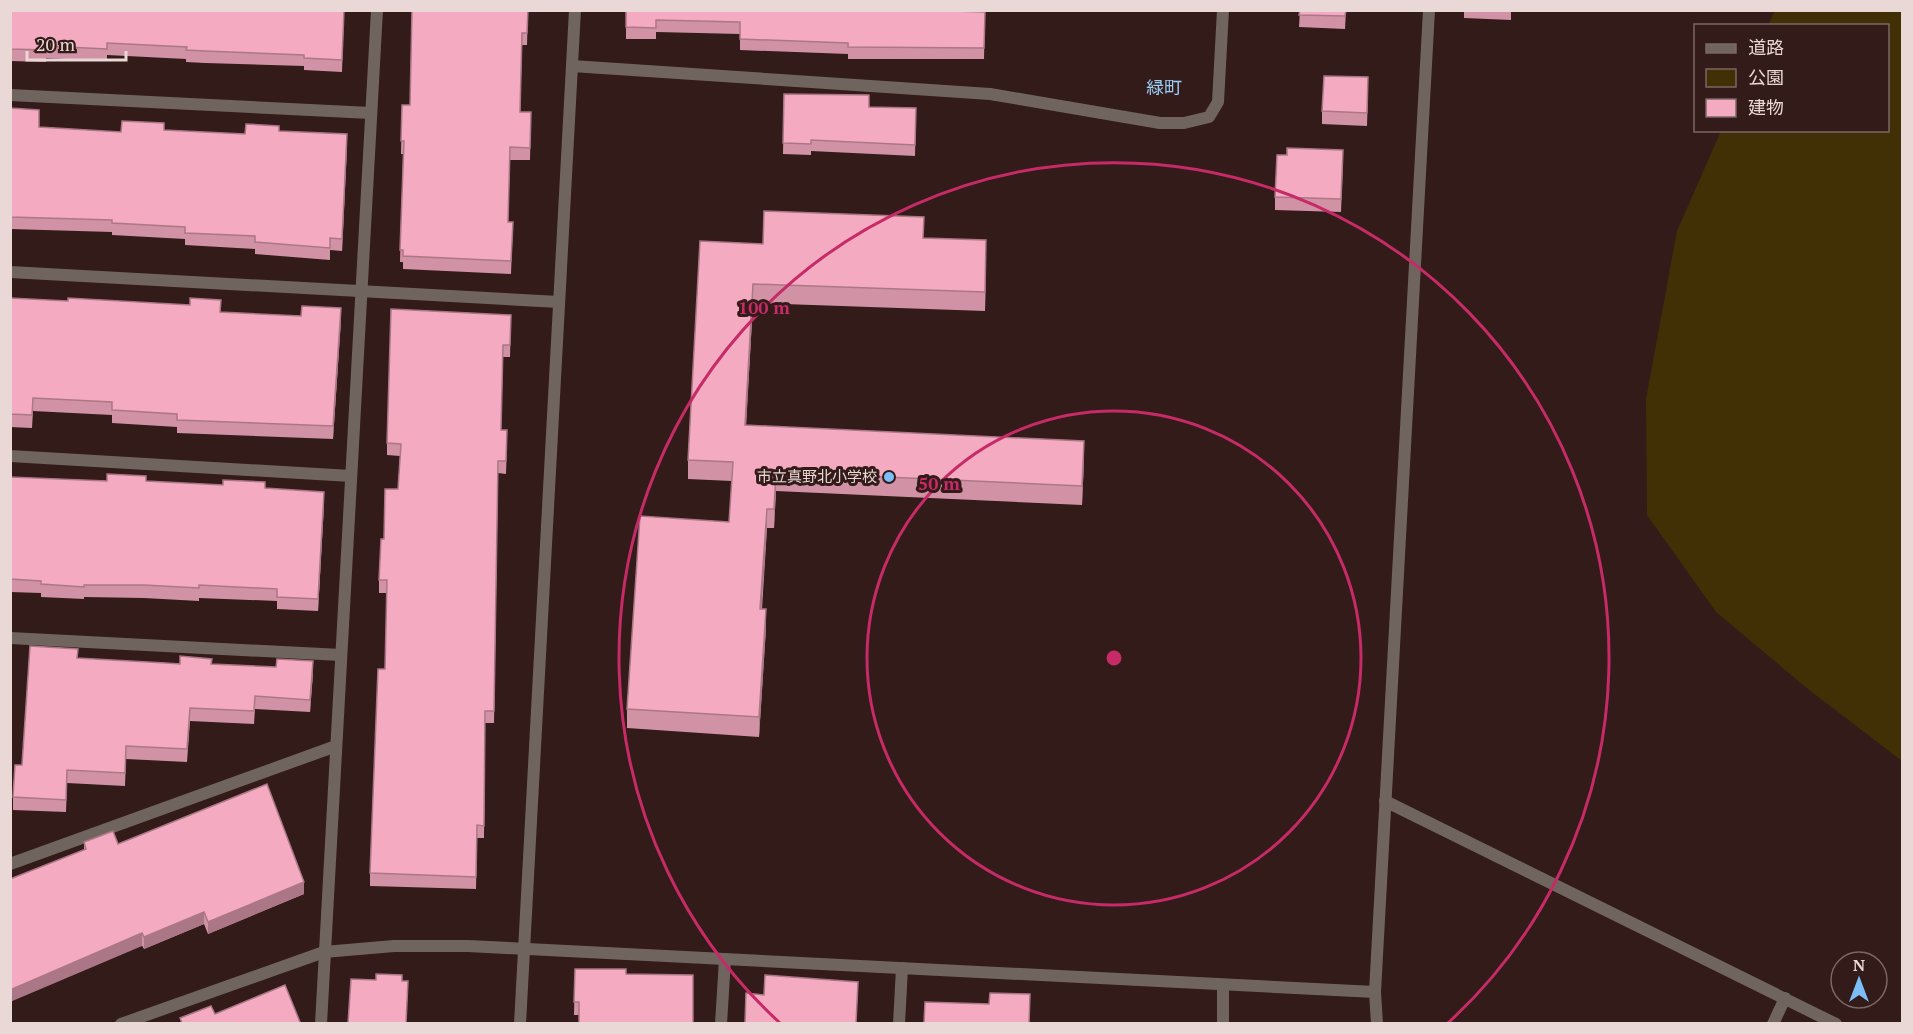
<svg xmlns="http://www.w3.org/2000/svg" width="1913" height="1034" font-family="'PT Serif','Noto Sans JP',serif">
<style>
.green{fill:#413006}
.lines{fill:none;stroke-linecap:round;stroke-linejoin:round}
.minor{stroke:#6f655e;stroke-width:12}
.tertiary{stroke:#6f655e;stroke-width:12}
.wall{fill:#d292a6}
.shaded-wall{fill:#ab7787}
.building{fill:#f4aac1;stroke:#ab7787;stroke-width:1.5}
.ring{fill:none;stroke:#c62b67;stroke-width:3}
.poi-dot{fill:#7bbef8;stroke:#321b18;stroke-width:2}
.labels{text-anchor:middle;stroke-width:6;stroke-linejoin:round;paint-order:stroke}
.poi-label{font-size:15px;fill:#e9d8d6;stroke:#321b18;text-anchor:end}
.quarter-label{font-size:18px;fill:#9bccf7;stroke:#321b18}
.centre{fill:#c62b67;stroke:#321b18;stroke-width:3}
.ring-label{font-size:18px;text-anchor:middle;font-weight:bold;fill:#c62b67;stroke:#321b18;stroke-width:6;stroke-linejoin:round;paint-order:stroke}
</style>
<rect width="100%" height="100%" fill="#321b18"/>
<polygon class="green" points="1775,11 1902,11 1902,761 1808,689 1716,612 1647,515 1646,399 1677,231 1721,131 1888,130 1888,26 1768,25"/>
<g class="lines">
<g class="minor">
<polyline points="572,66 990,94 1160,123 1184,123 1209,117 1218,102 1223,10"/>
<polyline points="10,95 371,113"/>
<polyline points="10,272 559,302"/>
<polyline points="10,456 351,476"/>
<polyline points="10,638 341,655"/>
<polyline points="1385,801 1836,1024"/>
<polyline points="10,864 336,746"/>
<polyline points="1223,985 1223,1024"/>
<polyline points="121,1024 324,952 394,946 468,946 1375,992"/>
<polyline points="321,1024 377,10"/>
<polyline points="721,1024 725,959"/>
<polyline points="899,1024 902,968"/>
<polyline points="1377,1024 1375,992 1429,10"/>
<polyline points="1773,1024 1785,998"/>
</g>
<polyline class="tertiary" points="520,1024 575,10"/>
</g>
<g class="wall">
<polygon points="10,10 344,10 342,72 304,70 304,66 205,63 186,62 186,59 107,55 107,61 46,58 46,62 10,61"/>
<polygon points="528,10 527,45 522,45 520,112 531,112 530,160 510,160 508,222 513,222 511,274 403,269 403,262 400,262 403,154 401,154 402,105 410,105"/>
<polygon points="626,10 985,12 984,59 848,59 848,54 740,50 740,34 656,32 656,39 626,39"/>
<polygon points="1300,10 1346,10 1345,29 1299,27"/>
<polygon points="1464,10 1511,10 1511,20 1464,18"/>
<polygon points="1368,90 1367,126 1322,124 1322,111"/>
<polygon points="784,94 869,107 916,108 915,156 811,151 811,155 783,154"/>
<polygon points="10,108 39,127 121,132 164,130 245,134 279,131 347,146 342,251 330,250 330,260 255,254 255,249 185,245 185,239 112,235 112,232 10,229"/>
<polygon points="1343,162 1341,212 1275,210 1275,197"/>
<polygon points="763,244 986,259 985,311 753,303 746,425 1084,460 1082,505 776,491 774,528 767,528 762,609 766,628 759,737 627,728 627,709 729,522 732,481 688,479 688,460"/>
<polygon points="10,298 341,320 333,439 177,433 177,427 112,423 112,415 33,411 32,428 10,427"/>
<polygon points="511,315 510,357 503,357 501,430 507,442 506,474 498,473 494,723 485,723 484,838 477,838 476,889 370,886 370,873 385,669 387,593 379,593 379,580 384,539 398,489 400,456 387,455 387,443"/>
<polygon points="10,477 107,481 146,481 265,488 324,504 318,611 277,609 277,601 199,598 199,601 144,598 84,597 84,599 41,597 41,593 10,592"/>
<polygon points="78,658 166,663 212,664 313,673 310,712 255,709 254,724 190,721 187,762 126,759 125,786 67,783 66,812 13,810 13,797 22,765"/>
<polygon points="84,842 118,844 304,894 208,934 204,924 144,949 84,850"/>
<polygon points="575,969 626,974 579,1015 574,1015"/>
</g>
<g class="shaded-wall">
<polygon points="347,134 347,146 342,251 342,239"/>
<polygon points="986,240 986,259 985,311 985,292"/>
<polygon points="753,284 753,303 745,445 745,425"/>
<polygon points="341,308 341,320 333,439 333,426"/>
<polygon points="1084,441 1084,460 1082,505 1082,486"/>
<polygon points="776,472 776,491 774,528 774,509"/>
<polygon points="324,492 324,504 318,611 318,599"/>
<polygon points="767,509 767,528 760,628 760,609"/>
<polygon points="766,609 766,628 759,737 759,717"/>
<polygon points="313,661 313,673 310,712 310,700"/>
<polygon points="304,882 304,894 208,934 208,922"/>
<polygon points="204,912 204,924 144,949 144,937"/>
<polygon points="142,933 142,946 10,1002 10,990"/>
</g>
<g class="building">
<polygon points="10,10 344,10 342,60 304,58 304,55 205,51 186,50 187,47 107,43 107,49 46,46 46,50 10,49"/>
<polygon points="412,10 528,10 527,33 522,33 520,112 531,112 530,148 510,147 508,222 513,222 511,261 403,256 403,250 400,250 404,141 401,141 402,105 410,105"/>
<polygon points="626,10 920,10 985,12 984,48 848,47 848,43 740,39 740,22 656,20 656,28 626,27"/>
<polygon points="1300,10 1346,10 1345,16 1299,15"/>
<polygon points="1324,76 1368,77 1367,113 1322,111"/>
<polygon points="784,94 869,95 869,107 916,108 915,145 811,140 811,144 783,143"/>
<polygon points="10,108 39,110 39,127 121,132 122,121 164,123 164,130 245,134 246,124 279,126 279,131 347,134 342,239 330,238 330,248 255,242 255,236 185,233 185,227 112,223 112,220 10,217"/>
<polygon points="1287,148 1343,150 1341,199 1275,197 1277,155 1287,155"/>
<polygon points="764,211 924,217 923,238 986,240 985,292 753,284 745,425 1084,441 1082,486 776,472 774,509 767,509 760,609 766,609 759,717 627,709 640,516 729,522 733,462 688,460 700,241 763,244"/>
<polygon points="10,298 68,301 68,298 190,305 190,298 221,300 220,312 301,316 302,306 341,308 333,426 177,420 177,414 112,410 112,402 33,398 32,415 10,414"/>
<polygon points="391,309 511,315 510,345 503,345 501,430 507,430 506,461 498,461 494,711 485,711 484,826 477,825 476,877 370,873 378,669 385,669 387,580 379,580 381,539 384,539 385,489 398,489 401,444 387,443"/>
<polygon points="107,474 146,476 146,481 223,485 223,480 265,482 265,488 324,492 318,599 277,597 277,589 199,585 199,588 144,585 84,585 84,587 41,584 41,581 10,579 10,477 107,481"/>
<polygon points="30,646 78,649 77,658 166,663 180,664 180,656 212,659 211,664 276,667 277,659 313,661 310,700 255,696 254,711 190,708 187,749 126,746 125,773 67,770 66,800 13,797 15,765 22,765"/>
<polygon points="267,784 304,882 208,922 204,912 144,937 142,933 10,990 10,879 86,849 84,842 113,831 118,844"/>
<polygon points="575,969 626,969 626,974 693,975 693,1023 579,1023 579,1002 574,1002"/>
<polygon points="376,974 402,975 402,981 408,981 406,1023 348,1023 351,979 376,980"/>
<polygon points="765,975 858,982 856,1023 745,1023 746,993 764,995"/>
<polygon points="285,985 300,1022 297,1023 182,1023 180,1018 211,1006 215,1014"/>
<polygon points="990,993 1030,994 1029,1023 924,1023 925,1002 989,1004"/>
</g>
<g class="ring">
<circle cx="1114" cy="658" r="247"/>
<path d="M780 1023A495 495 0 1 1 1448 1023"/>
</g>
<circle class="poi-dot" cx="889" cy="477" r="6"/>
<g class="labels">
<g class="poi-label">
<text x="877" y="482">市立真野北小学校</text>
</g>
<g class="quarter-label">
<text x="1164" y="94">緑町</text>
</g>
</g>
<circle cx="1114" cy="658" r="9" class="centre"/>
<g class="ring-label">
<text x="764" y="314">100 m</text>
<text x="939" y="490">50 m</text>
</g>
<rect width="1913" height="1034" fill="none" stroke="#e9d8d6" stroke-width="24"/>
<rect x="1694" y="24" width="195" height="108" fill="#321b18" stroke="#7b6764" stroke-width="1.5"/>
<rect x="1706" y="44" width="30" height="9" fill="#6f655e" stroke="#7b6764" stroke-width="1.5"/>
<text x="1748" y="54" font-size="18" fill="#e9d8d6">道路</text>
<rect x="1706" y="69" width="30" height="18" fill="#413006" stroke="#7b6764" stroke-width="1.5"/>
<text x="1748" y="84" font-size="18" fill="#e9d8d6">公園</text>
<rect x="1706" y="99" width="30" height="18" fill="#f4aac1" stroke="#7b6764" stroke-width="1.5"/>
<text x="1748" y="114" font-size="18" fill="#e9d8d6">建物</text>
<g transform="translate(1859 980)"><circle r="28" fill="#321b18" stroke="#7b6764" stroke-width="1.5"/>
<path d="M0-4.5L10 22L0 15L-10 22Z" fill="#7bbef8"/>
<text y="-9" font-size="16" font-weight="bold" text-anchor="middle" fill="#e9d8d6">N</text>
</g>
<path d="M27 51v9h99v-9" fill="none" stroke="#e9d8d6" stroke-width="3"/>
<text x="36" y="51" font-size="18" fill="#e9d8d6" stroke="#321b18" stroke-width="4.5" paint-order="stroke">20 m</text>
</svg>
